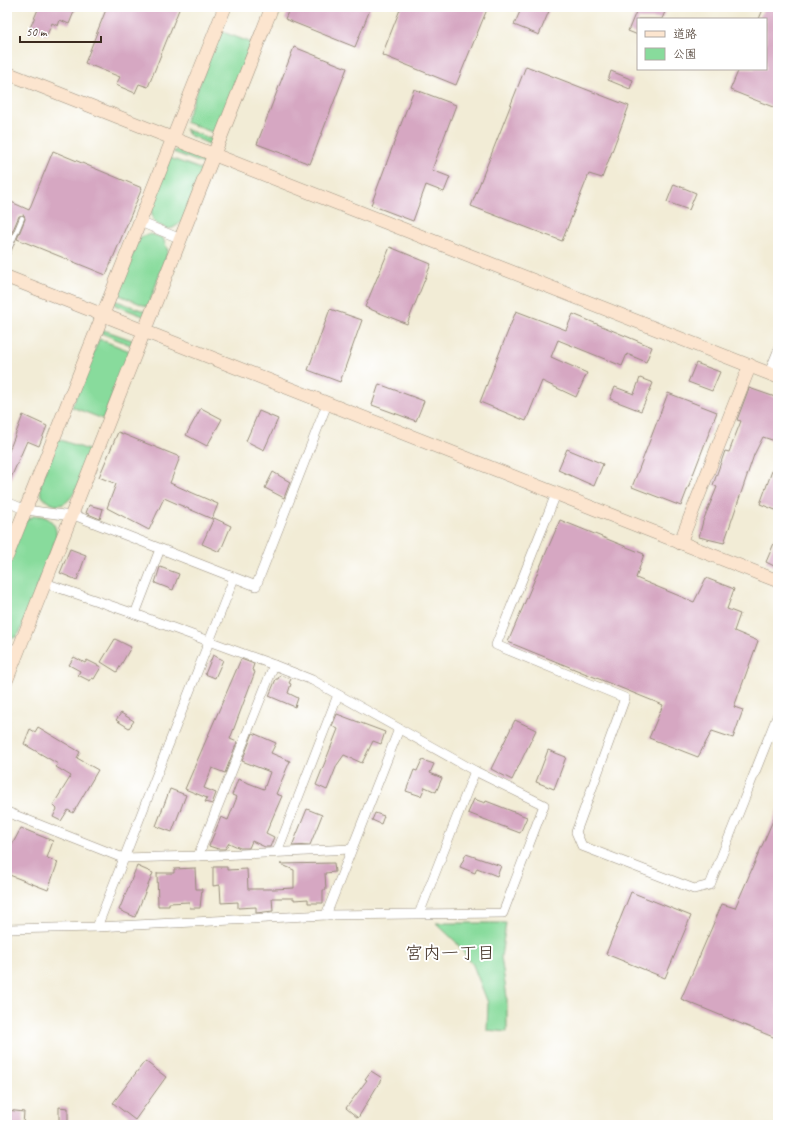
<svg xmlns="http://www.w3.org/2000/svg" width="785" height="1132" font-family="Caveat,'Klee One',sans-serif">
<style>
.green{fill:#88db9c;stroke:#62825d}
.building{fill:#d6a7c2}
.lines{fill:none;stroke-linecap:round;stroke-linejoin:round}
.lane-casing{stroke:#968b7a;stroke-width:6}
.street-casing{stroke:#968b7a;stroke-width:10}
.secondary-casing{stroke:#968b7a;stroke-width:14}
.lane{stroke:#fff;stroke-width:4.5}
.street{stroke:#fff;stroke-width:9}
.secondary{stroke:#fce5cf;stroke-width:13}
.labels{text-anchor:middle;stroke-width:4;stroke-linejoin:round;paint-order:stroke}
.neighbourhood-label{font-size:18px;fill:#3b2a1e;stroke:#fff}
</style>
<rect width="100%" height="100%" fill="#fff"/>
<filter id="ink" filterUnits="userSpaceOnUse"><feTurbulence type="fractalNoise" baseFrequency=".025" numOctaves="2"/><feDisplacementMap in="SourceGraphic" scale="8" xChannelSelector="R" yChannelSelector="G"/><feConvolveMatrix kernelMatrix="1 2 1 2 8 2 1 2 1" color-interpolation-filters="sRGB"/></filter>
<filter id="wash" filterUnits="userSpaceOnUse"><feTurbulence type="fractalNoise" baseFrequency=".012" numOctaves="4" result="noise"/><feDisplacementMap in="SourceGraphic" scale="16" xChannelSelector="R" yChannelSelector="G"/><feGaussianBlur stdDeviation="0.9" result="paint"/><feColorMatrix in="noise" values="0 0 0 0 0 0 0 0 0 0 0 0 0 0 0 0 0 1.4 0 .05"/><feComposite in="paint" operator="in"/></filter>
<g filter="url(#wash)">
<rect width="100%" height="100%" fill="#f2ecd6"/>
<g class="green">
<polygon points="220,31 252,43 217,134 185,122"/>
<polygon points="185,129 214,140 209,144 189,135"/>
<polygon points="178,149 199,156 204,164 173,152"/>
<polygon points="170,158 203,170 183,221 173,228 167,229 157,224 153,220 151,208"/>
<polygon points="151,234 163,238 168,251 148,307 117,294 138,240 144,236"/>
<polygon points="114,300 147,312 143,316 115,305"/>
<polygon points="104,330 132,340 133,346 101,333"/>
<polygon points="99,339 130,351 103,419 72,407"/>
<path d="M 58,439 L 91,451 C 84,467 74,516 50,503 C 42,499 40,493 40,485 Z"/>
<path d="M 34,516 C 48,514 58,524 56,538 L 20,632 L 16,637 L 7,640 L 7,568 L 23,525 L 28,519 Z"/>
<polygon points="436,923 506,923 501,957 507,997 507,1032 487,1030 488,1003 473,965 456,942"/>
</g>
<g id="blocks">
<g class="building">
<polygon points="39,7 76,7 69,24 60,20 58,26 52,23 47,35 30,28"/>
<polygon points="107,7 180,7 148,87 139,84 135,93 116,85 120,77 85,63"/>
<polygon points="290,7 371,7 355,47 285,19"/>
<polygon points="401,7 488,7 456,85 382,55"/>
<polygon points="522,7 539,7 549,11 539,35 514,25"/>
<polygon points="638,7 667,7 662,19 638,19 638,35 628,31"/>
<polygon points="764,7 778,7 778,109 730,90 739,69 766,69 766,19 759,19"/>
<polygon points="294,47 347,68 310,164 257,144"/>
<polygon points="526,66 629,106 602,178 589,174 562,241 471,206"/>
<polygon points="611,71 633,80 630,89 608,80"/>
<polygon points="414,89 456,105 432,170 450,177 444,192 426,185 413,221 371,205"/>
<polygon points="53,151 142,188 106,275 17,239 25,219 24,215 19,216 10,237 7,235 7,200 29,210"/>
<polygon points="674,184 696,193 689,210 667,202"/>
<polygon points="390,247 431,264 407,324 365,307"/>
<polygon points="330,309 362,320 340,382 308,370"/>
<polygon points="516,311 566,330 573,314 652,347 646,362 627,354 622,366 558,340 551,357 587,373 576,397 542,381 526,421 480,402"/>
<polygon points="696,363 720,372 712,391 688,382"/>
<polygon points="640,378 653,383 641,411 610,399 615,387 634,394"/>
<polygon points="379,384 424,401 416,421 372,405"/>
<polygon points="749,388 778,398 778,442 763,437 754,455 724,543 699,537 703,521 717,487 713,485 725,451 729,452 741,421 737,420"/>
<polygon points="668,393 717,412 681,506 632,487"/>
<polygon points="201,408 222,419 207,446 186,435"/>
<polygon points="259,411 278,419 264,450 246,441"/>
<polygon points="23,415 47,426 39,446 27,441 7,487 7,456"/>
<polygon points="118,432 180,457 170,483 218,504 212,519 164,498 149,530 107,508 116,484 99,477"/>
<polygon points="567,449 603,464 594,486 558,470"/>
<polygon points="776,460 778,460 778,511 760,504"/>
<polygon points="273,472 290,482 284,498 265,488"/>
<polygon points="89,505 103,509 100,519 86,513"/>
<polygon points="214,518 231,526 220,552 202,544"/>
<polygon points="560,520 644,554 636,578 694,602 706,578 734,589 727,609 740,614 734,631 758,641 734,707 743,710 733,738 712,731 698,757 649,738 663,705 508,642"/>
<polygon points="778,534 778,568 766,562"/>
<polygon points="70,549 86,555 77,580 60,573"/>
<polygon points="160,567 179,574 173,590 155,583"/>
<polygon points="115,639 131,647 117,672 101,662"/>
<polygon points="213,655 223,660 215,678 205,674"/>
<polygon points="74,657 85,663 87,660 101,667 94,679 92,678 90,681 78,675 80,671 69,665"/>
<polygon points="241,659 254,664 252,670 255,672 230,739 237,742 225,773 212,768 204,788 216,793 212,804 205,802 207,798 185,789"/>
<polygon points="280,675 291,679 289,683 291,684 288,693 298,698 295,707 269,696 276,679 278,679"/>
<polygon points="121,713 134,721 129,728 116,720"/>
<polygon points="337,714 385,732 381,744 373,741 362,763 344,755 337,765 327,790 316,785 338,729 332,726"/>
<polygon points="515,720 536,730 512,780 491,769"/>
<polygon points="38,727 80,752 77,758 98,770 73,813 68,810 61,821 53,817 57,809 53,805 71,776 56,767 58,764 24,744 30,729 35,732"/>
<polygon points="253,733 276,743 271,753 290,761 276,794 282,796 266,833 274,837 270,847 265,847 252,841 249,848 240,848 229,843 225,849 218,849 209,846 221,817 228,820 237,797 232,795 238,779 264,789 270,772 242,761"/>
<polygon points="548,750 566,757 554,789 536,782"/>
<polygon points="422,760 434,764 430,773 442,778 436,792 425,787 421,796 406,791 414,770 417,771"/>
<polygon points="170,789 186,795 172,832 156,826"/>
<polygon points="474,799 485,803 486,801 527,817 520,833 468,813"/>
<polygon points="307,809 322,815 310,845 292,846"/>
<polygon points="778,809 778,1039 681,999 722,904 735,908"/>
<polygon points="375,813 384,816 381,824 372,820"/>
<polygon points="21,828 53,841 47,858 58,862 48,890 7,874 7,843 12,845"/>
<polygon points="466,854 501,866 497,876 477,868 475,873 460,867"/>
<polygon points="334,863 335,872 325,873 326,890 323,890 323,903 308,903 308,899 294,900 294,898 272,898 273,911 256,913 256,907 238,908 238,902 221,903 220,885 213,886 213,867 227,867 227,870 247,869 248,889 274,889 294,888 294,870 280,864"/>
<polygon points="137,866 153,873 135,917 119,910"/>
<polygon points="195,868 196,889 202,889 200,908 190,908 189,902 169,903 169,906 158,906 157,873 174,873 174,869"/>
<polygon points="631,892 691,916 665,978 606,954"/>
<polygon points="145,1061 166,1077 135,1120 113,1103"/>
<polygon points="371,1071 382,1078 358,1118 346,1108 367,1080 365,1079"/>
<polygon points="59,1107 68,1108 68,1125 59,1125"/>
<polygon points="7,1110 24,1112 23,1125 7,1125"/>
</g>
</g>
</g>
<g filter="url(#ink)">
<use href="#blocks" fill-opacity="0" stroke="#968b7a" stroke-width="1"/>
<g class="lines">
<defs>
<polyline id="lane" points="7,254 22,218"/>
<g id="street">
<polyline points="140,222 181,239"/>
<polyline points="769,373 778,351"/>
<polyline points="556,494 496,645 625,698 576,832 582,846 694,889 710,885 778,714"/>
<polyline points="7,502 26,510 79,517 256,586 327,404"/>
<polyline points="135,614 160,549"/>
<polyline points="7,647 18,651"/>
<polyline points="274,665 312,680 475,771"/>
<polyline points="7,812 123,858 198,856 274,665 135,614 45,583"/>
<polyline points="277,852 338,695"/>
<polyline points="198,856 351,849"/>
<polyline points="326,915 503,913 544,805 475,771 419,914"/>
<polyline points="97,927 234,578"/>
<polyline points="7,929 97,927 326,915 399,729"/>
</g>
<g id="secondary">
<polyline points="7,73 778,377"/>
<polyline points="7,277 778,581"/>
<polyline points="680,543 750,365"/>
<polyline points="7,556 225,7"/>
<polyline points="7,679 272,7"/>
</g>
</defs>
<use href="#lane" class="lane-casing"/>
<use href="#street" class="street-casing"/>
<use href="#secondary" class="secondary-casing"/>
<use href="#lane" class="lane"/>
<use href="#street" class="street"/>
<use href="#secondary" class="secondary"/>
</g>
</g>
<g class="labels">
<g class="neighbourhood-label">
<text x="450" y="959">宮内一丁目</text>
</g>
</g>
<rect width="785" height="1132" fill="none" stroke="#fff" stroke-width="24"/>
<rect x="637" y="18" width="130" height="52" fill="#ffffff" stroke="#b1aaa5"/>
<rect x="645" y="31" width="20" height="6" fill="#fce5cf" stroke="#b1aaa5"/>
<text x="673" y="38" font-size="12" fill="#3b2a1e">道路</text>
<rect x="645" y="48" width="20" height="12" fill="#88db9c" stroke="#b1aaa5"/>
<text x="673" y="58" font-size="12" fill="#3b2a1e">公園</text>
<path d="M20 36v6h81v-6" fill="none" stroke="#3b2a1e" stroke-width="2"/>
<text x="26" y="36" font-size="12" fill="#3b2a1e" stroke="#ffffff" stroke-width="3" paint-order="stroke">50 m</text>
</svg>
